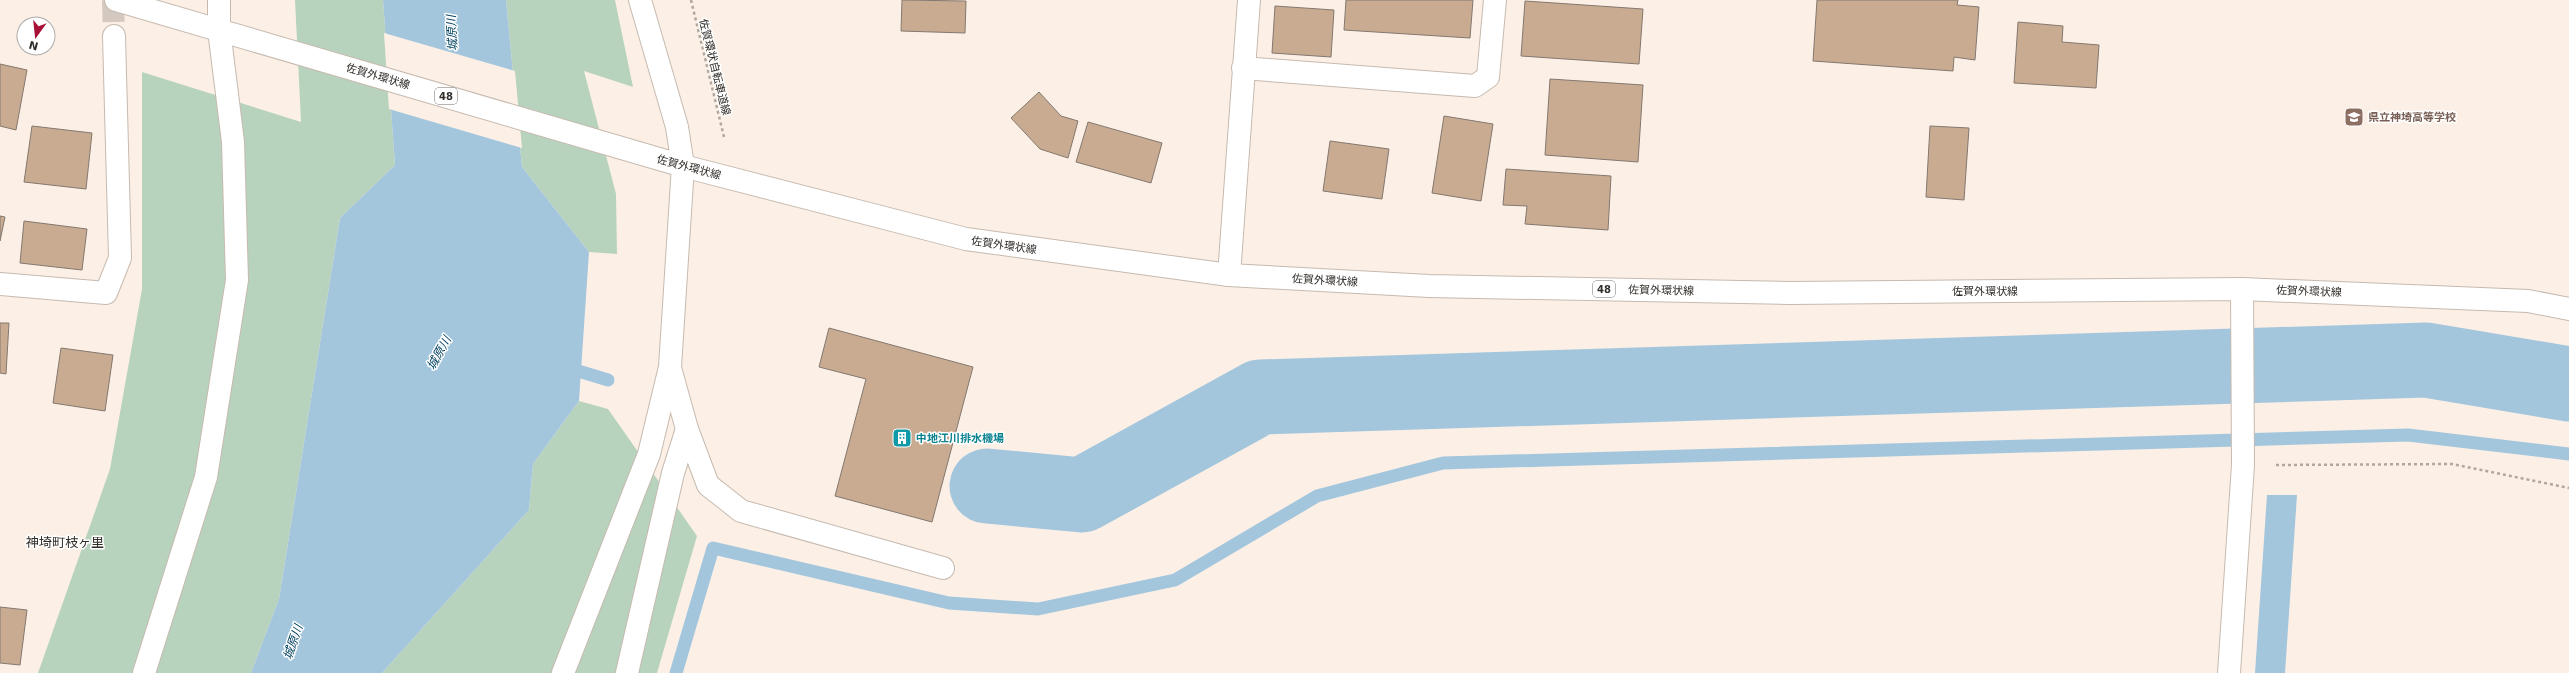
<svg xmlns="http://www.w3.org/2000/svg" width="2569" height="673" font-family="'DejaVu Sans','Noto Sans JP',sans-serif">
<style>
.green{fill:#b8d3bd}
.water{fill:#a4c6dd}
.pier{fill:#fcf0e6}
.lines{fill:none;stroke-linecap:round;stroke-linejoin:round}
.stream{stroke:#a4c6dd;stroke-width:13}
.river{stroke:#a4c6dd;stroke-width:75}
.building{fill:#c9ab92;stroke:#83786f}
.minor-tunnel{stroke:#d3c9c0;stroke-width:22;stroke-dasharray:22 11;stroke-linecap:butt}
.minor-casing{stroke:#c6bab0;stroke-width:24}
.major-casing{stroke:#c6bab0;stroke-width:24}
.path{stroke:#b0a79f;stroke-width:2.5;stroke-dasharray:3 3;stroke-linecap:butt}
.minor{stroke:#fff;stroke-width:22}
.major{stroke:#fff;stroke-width:22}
.labels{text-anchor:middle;stroke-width:3;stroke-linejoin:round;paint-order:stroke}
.shield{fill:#fff;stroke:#6f6c69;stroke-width:1}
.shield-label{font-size:10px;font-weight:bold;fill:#312d29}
.street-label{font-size:11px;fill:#312d29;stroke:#fff}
.education-label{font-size:11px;font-weight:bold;fill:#785e54;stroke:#fff;text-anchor:start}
.culture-label{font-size:11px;font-weight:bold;fill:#0d838f;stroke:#fff;text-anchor:start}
.water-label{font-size:12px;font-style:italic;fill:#004160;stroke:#fff}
.quarter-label{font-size:13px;fill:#312d29;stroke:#fff}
</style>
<rect width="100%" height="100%" fill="#fcf0e6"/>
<g class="green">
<polygon points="295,0 383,0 395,165 340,218 279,599 251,673 38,673 110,469 142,289 142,72 301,122"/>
<polygon points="506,0 615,0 633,87 584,71 616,194 617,254 589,252 522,167"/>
<polygon points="579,401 608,409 697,536 657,673 382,673 529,510 533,464"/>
</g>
<g class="water">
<polygon points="383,0 506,0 522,167 589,252 579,401 533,464 529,510 382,673 251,673 279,599 340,218 395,165"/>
<polygon points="2267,495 2297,495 2285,673 2255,673"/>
</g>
<polygon class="pier" points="384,33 515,71 522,148 389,109"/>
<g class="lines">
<g class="stream">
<polyline points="565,367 608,380"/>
<polyline points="676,673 713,548 949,603 1038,609 1175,580 1317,496 1443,463 2408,435 2569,454"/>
</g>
<polyline class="river" points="987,486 1082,495 1260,397 2426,360 2569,384"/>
</g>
<g class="building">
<polygon points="902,0 966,1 965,33 901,31"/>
<polygon points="1346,0 1473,0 1470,38 1344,30"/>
<polygon points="1817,0 1958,0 1957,5 1979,7 1975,60 1954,57 1953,71 1813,61"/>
<polygon points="1525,1 1643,9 1639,64 1521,56"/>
<polygon points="1275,6 1334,10 1331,57 1272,53"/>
<polygon points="2018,22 2063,26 2062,42 2099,45 2096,88 2014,83"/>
<polygon points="0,64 27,70 16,130 0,126"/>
<polygon points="1550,79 1643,85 1638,162 1545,155"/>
<polygon points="1039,92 1061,116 1078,121 1068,158 1040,149 1011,118"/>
<polygon points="1444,116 1493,124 1481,201 1432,193"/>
<polygon points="1088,122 1162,143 1151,183 1076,162"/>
<polygon points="32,126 92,133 86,189 24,182"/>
<polygon points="1930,126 1969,128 1964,200 1926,197"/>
<polygon points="1330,141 1389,149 1382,199 1323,191"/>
<polygon points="1506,169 1611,176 1608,230 1525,224 1527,206 1503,205"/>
<polygon points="0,216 5,217 0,241"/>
<polygon points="24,221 87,229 82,270 20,263"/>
<polygon points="0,323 9,323 6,374 0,373"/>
<polygon points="829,328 973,367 932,522 835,496 866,379 819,367"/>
<polygon points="61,348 113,355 105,411 53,403"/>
<polygon points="0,607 27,610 20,665 0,663"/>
</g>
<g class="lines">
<polyline class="minor-tunnel" points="113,0 114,36"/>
<defs>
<g id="minor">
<polyline points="1243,68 1475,86 1488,77 1495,0"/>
<polyline points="1229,275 1249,0"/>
<polyline points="0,284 106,293 120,258 114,36"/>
<polyline points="670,368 687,429 708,485 741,511 943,568"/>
<polyline points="144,673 206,477 237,280 233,142 219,30 219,0"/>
<polyline points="563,673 649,454 670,367 683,166 677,127 640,0"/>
<polyline points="627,673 673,473 687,429"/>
<polyline points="2229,673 2243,465 2242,289"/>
</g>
<polyline id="major" points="116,0 683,166 966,239 1229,275 1429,286 1790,293 2242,289 2528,301 2569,309"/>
</defs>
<use href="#minor" class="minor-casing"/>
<use href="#major" class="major-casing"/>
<g class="path">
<polyline points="691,0 724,137"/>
<polyline points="2276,465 2452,464 2569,488"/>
</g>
<use href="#minor" class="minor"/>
<use href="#major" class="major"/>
</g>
<defs>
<symbol id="school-square" viewBox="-11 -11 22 22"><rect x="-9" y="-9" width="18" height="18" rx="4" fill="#8d6e63" stroke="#fff"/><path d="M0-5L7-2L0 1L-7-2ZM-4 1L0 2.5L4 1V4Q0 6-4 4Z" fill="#fff"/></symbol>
<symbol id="building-square" viewBox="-11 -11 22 22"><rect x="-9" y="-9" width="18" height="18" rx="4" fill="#0f9aa8" stroke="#fff"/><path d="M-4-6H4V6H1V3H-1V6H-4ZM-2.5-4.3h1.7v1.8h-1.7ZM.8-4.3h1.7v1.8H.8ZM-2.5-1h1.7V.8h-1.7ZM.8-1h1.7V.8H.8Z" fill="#fff"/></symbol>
</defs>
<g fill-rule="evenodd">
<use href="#school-square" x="2343" y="106" width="22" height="22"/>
<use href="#building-square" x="891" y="427" width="22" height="22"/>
</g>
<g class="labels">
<g class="shield">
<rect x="435" y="88" width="22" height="16" rx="3"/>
<rect x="1593" y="281" width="22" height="16" rx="3"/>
</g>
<g class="shield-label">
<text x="446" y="100">48</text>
<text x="1604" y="293">48</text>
</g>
<g class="street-label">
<text transform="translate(715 67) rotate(76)" y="4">佐賀環状自転車道線</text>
<text transform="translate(378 76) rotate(16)" y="4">佐賀外環状線</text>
<text transform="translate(689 167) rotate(15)" y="4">佐賀外環状線</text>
<text transform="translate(1004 245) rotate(8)" y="4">佐賀外環状線</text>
<text transform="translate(1325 280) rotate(3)" y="4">佐賀外環状線</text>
<text transform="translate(1661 290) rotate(1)" y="4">佐賀外環状線</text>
<text x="1985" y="295">佐賀外環状線</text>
<text transform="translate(2309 291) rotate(2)" y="4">佐賀外環状線</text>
</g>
<g class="education-label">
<text x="2368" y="121">県立神埼高等学校</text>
</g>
<g class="culture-label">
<text x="916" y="442">中地江川排水機場</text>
</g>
<g class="water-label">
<text transform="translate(452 33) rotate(-93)" y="4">城原川</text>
<text transform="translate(439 353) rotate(-61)" y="4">城原川</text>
<text transform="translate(293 642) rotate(-71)" y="4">城原川</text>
</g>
<g class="quarter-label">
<text x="65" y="547">神埼町枝ヶ里</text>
</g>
</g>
<g transform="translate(36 36) rotate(195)"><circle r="19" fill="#ffffff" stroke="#adaba9"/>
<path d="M0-3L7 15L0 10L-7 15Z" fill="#a81137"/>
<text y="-6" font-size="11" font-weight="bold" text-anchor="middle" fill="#312d29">N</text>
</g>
</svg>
